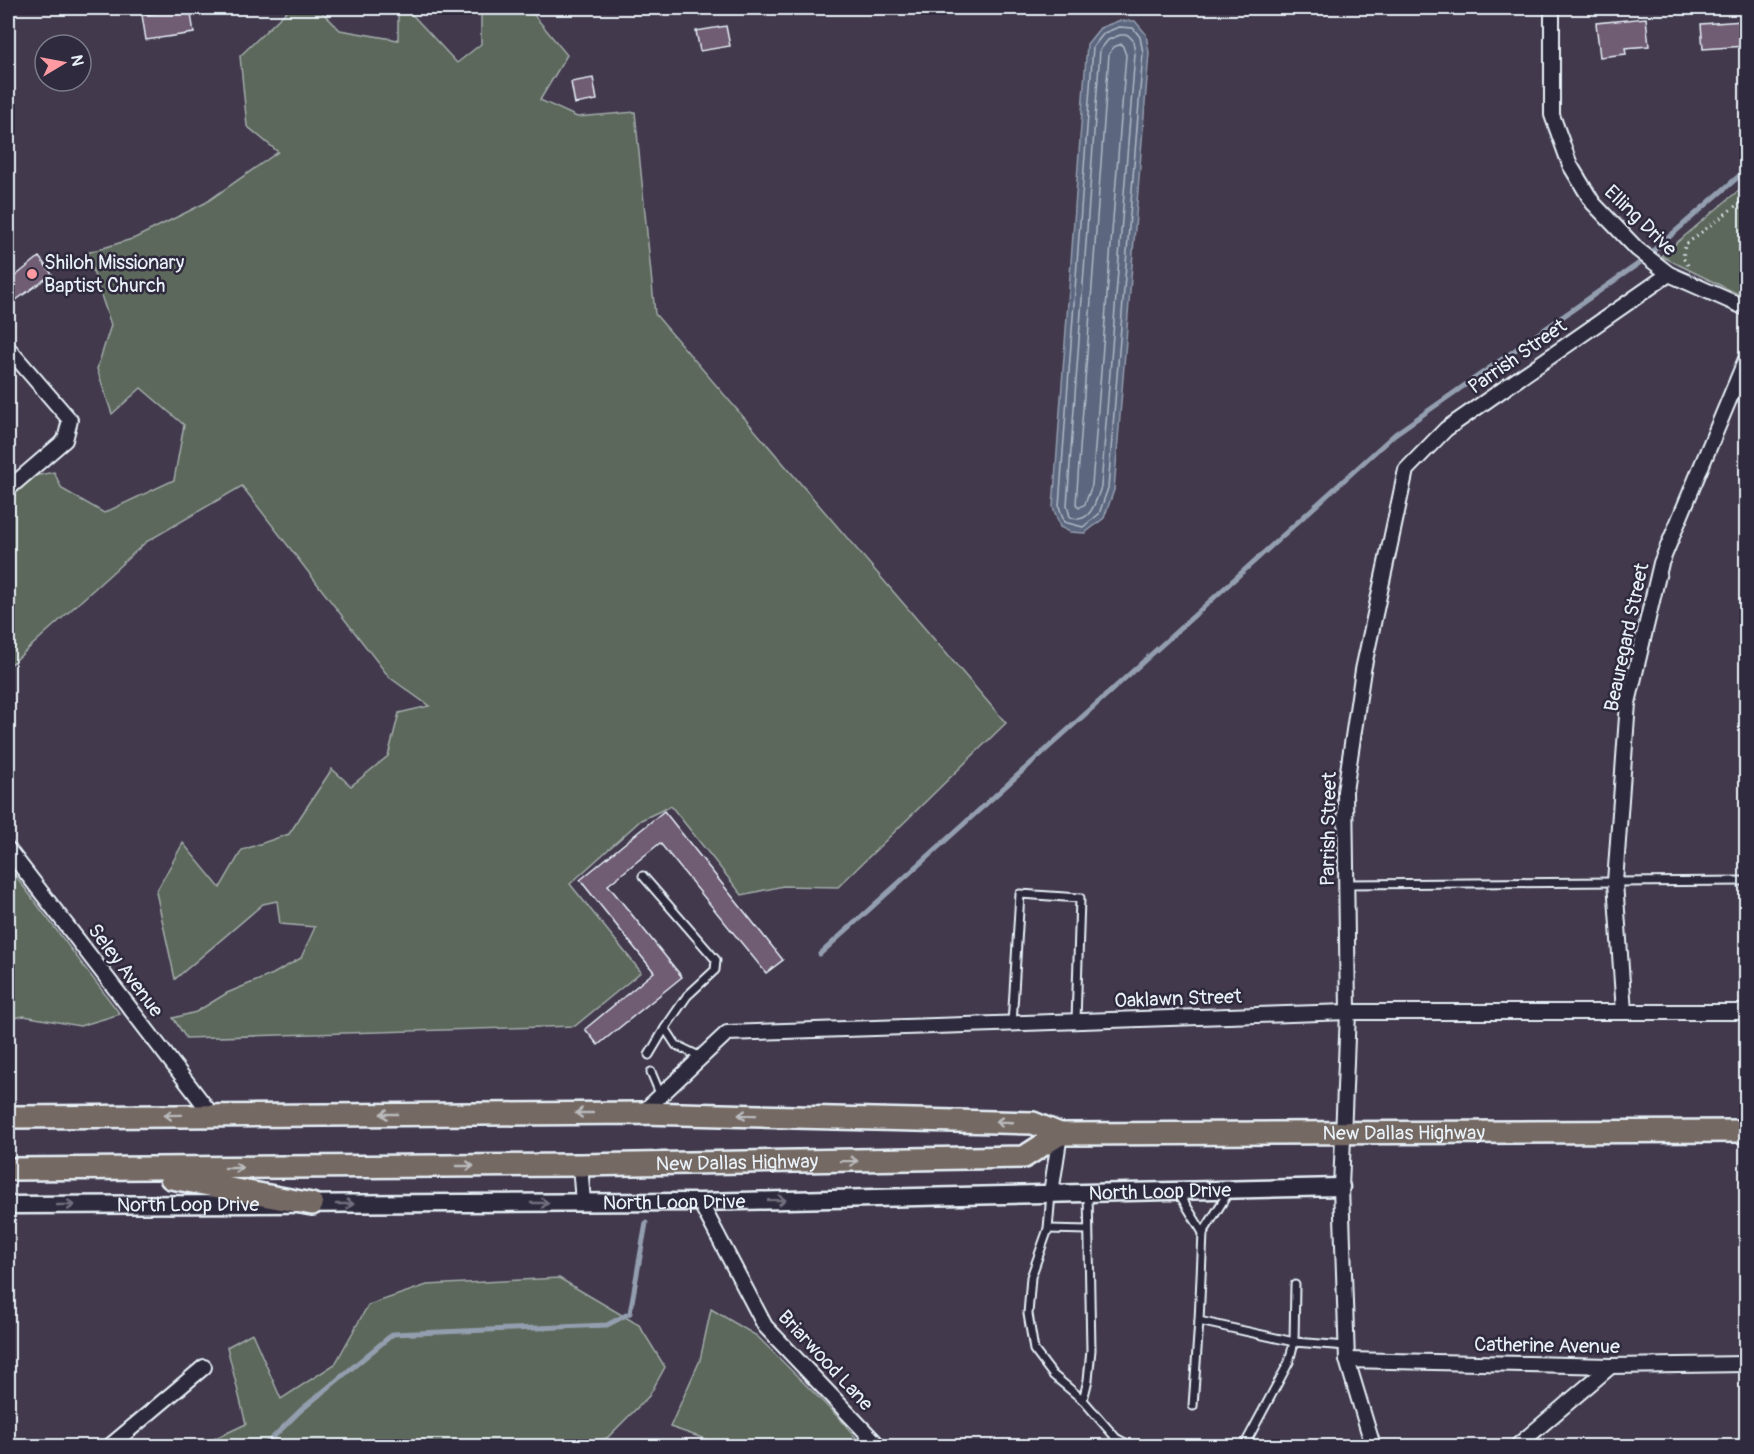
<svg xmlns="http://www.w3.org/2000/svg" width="1754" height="1454" font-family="Pangolin,sans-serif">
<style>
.green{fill:#5d675b;stroke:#a2acaa;stroke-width:1.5}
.water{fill:#5b667e;stroke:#939eaf;stroke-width:1.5}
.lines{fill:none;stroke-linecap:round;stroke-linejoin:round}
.shore{stroke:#b0b9c7;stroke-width:1.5}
.stream{stroke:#939eaf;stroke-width:5}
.building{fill:#705c73;stroke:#e8f1f8;stroke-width:1.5}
.service-casing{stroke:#e8f1f8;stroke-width:11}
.minor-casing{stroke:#e8f1f8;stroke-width:18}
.tertiary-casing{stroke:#e8f1f8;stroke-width:21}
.primary-casing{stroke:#e8f1f8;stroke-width:26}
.path{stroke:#e8f1f8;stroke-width:3;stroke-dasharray:1.5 4.5;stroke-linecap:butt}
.service{stroke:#2f2a3d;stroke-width:7}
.minor{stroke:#2f2a3d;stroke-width:14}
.tertiary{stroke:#2f2a3d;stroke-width:16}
.primary{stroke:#756964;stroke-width:21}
.oneway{stroke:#babbbd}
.oneway2{stroke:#70707e}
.poi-dot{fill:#ff9aa2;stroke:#2f2a3d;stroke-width:2}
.labels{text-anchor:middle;stroke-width:5;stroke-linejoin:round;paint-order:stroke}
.street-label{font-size:20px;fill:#e8f1f8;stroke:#2f2a3d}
.poi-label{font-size:20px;fill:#e8f1f8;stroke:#2f2a3d;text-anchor:start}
</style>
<rect width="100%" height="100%" fill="#42394d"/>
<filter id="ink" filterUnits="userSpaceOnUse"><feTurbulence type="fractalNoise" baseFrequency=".0167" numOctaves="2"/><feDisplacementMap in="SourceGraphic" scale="12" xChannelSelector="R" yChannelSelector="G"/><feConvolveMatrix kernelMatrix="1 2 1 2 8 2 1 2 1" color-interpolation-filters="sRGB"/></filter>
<g filter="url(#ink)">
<g class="green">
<polygon points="290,8 318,8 340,30 398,40 398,8 406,8 457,63 481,44 481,8 522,8 534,15 567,55 540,100 577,117 635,112 655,314 1006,723 838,887 783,886 742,895 671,806 641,820 570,884 641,972 575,1026 186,1038 173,1018 196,1012 227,993 273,974 301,958 315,927 280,924 277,901 263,904 175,979 156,892 183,843 220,888 242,850 289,834 332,769 351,786 388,756 399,713 429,706 389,677 242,486 146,542 8,667 8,501 34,476 54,472 62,489 104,513 174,480 184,425 141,388 112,414 97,369 111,325 87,253 135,238 205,203 278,152 247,126 240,56"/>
<polygon points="1746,184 1746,298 1661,256"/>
<polygon points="8,866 120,1014 80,1026 24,1016 8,1019"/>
<polygon points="559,1278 639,1325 665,1367 649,1396 607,1438 576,1446 199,1446 246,1424 227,1347 252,1333 281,1399 335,1364 368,1305 427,1285"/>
<polygon points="711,1309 757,1336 842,1421 863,1446 726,1446 670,1427 700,1360"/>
</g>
<polygon class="water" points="1118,21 1135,21 1146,34 1149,53 1114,490 1104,518 1085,533 1070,532 1060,527 1053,507 1087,44 1100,28"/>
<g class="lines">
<g class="shore">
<polygon points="1119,27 1133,28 1140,37 1143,53 1108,488 1099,514 1083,527 1064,522 1059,506 1093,47 1104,33"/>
<path d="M 1120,35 L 1128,35 L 1133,40 L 1135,54 L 1101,487 C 1096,501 1090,526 1070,517 L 1067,505 L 1100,50 L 1108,40 Z"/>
<polygon points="1122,44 1126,55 1092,485 1085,504 1079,508 1076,504 1109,54 1113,47"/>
</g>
<g class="stream">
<polyline points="820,954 1395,434 1638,264 1746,170"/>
<polyline points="264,1446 301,1410 393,1334 607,1325 630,1313 646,1223"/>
</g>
</g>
<g class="building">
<polygon points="190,8 194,33 146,40 142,15"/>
<polygon points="1646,18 1649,46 1625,48 1626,54 1600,57 1596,23"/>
<polygon points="1743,21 1745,46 1703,49 1701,24"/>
<polygon points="726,26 730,46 700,51 696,31"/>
<polygon points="593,78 597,100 575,104 571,82"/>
<polygon points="39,257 52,274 16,300 8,289 8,282"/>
<polygon points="664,811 783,960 766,973 660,843 608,885 682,977 598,1045 585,1029 654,972 580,880"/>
</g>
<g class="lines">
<defs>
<g id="service">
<polyline points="643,876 716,960 715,970 687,996 665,1028 676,1045 701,1057"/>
<polyline points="1346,884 1746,881"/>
<polyline points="1012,1024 1020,894 1080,898 1076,1021"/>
<polyline points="649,1055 665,1028"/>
<polyline points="651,1072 661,1096"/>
<polyline points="1178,1192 1203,1233"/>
<polyline points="1228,1193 1203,1233 1199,1321 1294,1342 1347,1346"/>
<polyline points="1051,1194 1048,1229 1031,1277 1028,1314 1034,1350 1053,1375 1083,1400 1116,1438 1131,1446"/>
<polyline points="1048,1229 1088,1230"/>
<polyline points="1083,1400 1088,1380 1091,1350 1088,1193"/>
<polyline points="1193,1406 1199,1321"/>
<polyline points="1244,1446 1289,1362 1294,1342 1295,1285"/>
</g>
<g id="minor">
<polyline points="1552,8 1552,115 1570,165 1593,203 1637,249 1669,274 1746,308"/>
<polyline points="8,348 70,420 65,440 8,489"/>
<polyline points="8,849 212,1115"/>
<polyline points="1624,1012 1615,882 1628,703 1661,563 1746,359"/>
<polyline points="642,1113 727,1033 1348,1012 1746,1012"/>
<polyline points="580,1165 583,1202"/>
<polyline points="1051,1193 1060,1134"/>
<polyline points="700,1202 765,1326 879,1446"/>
<polyline points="1347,1360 1611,1366 1746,1364"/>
<polyline points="110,1446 204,1367"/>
<polyline points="1373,1446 1347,1360 1341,1187 1348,1012 1345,791 1363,670 1406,470 1446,429 1669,274"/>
<polyline points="1517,1446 1611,1366"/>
</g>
<g id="tertiary">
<path id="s1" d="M 8,1205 L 700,1202 L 1341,1187"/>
</g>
<g id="primary">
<path id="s2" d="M 8,1117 L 642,1113 L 1033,1123 L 1060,1134 L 1746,1131"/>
<path id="s3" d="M 8,1169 L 580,1165 L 1024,1157 L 1060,1134"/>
<polyline points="171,1178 312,1204"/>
</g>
</defs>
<use href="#service" class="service-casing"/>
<use href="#minor" class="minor-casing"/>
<use href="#tertiary" class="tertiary-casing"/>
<use href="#primary" class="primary-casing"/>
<polyline class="path" points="1688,265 1683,258 1685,245 1746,198"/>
<use href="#service" class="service"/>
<use href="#minor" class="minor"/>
<use href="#tertiary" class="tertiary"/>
<use href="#primary" class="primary"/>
</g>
<defs><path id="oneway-shaft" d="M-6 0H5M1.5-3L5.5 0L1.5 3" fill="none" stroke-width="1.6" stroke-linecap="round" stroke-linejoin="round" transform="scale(1.5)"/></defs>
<g class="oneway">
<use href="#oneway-shaft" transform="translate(584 1113) rotate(180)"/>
<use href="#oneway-shaft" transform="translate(389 1114) rotate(180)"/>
<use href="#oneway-shaft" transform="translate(173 1115) rotate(179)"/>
<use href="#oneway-shaft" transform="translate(747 1115) rotate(-179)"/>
<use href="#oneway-shaft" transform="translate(1004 1122) rotate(-178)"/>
<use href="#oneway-shaft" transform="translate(849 1161) rotate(-1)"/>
<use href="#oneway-shaft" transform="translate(465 1166)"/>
<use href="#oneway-shaft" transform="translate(234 1168)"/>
</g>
<g class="oneway2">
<use href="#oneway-shaft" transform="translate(777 1200) rotate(-1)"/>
<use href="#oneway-shaft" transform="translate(540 1203)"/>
<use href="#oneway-shaft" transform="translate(345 1204)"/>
<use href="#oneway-shaft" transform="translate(66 1205)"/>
</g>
</g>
<circle class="poi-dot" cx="32" cy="274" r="6"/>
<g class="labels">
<g class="street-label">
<text transform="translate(1641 220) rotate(44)" y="7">Elling Drive</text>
<text transform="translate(1517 356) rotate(-35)" y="7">Parrish Street</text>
<text transform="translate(1626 637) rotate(-78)" y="7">Beauregard Street</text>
<text transform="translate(1328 829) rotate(-89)" y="7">Parrish Street</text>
<text transform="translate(126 970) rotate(53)" y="7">Seley Avenue</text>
<text transform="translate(1178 998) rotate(-2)" y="7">Oaklawn Street</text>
<text dy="7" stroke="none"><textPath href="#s2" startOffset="1398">New Dallas Highway</textPath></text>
<text dy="7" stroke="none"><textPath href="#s3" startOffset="729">New Dallas Highway</textPath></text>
<text dy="7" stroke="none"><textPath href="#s1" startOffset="1152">North Loop Drive</textPath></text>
<text dy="7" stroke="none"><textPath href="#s1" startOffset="666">North Loop Drive</textPath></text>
<text dy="7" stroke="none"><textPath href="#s1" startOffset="180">North Loop Drive</textPath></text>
<text transform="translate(1547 1345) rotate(1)" y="7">Catherine Avenue</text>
<text transform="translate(826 1360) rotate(47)" y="7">Briarwood Lane</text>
</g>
<g class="poi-label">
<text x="44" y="269">Shiloh Missionary<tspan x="44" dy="23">Baptist Church</tspan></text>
</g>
</g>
<rect width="1754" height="1454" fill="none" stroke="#2f2a3d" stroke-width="30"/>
<rect x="15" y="15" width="1724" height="1424" fill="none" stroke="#e8f1f8" stroke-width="2" filter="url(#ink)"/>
<g transform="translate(63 63) rotate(80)"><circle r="28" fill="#2f2a3d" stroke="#797a88" stroke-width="1.5"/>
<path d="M0-4.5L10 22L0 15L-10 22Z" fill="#ff9aa2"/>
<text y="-9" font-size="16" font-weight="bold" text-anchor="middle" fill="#e8f1f8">N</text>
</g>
</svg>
